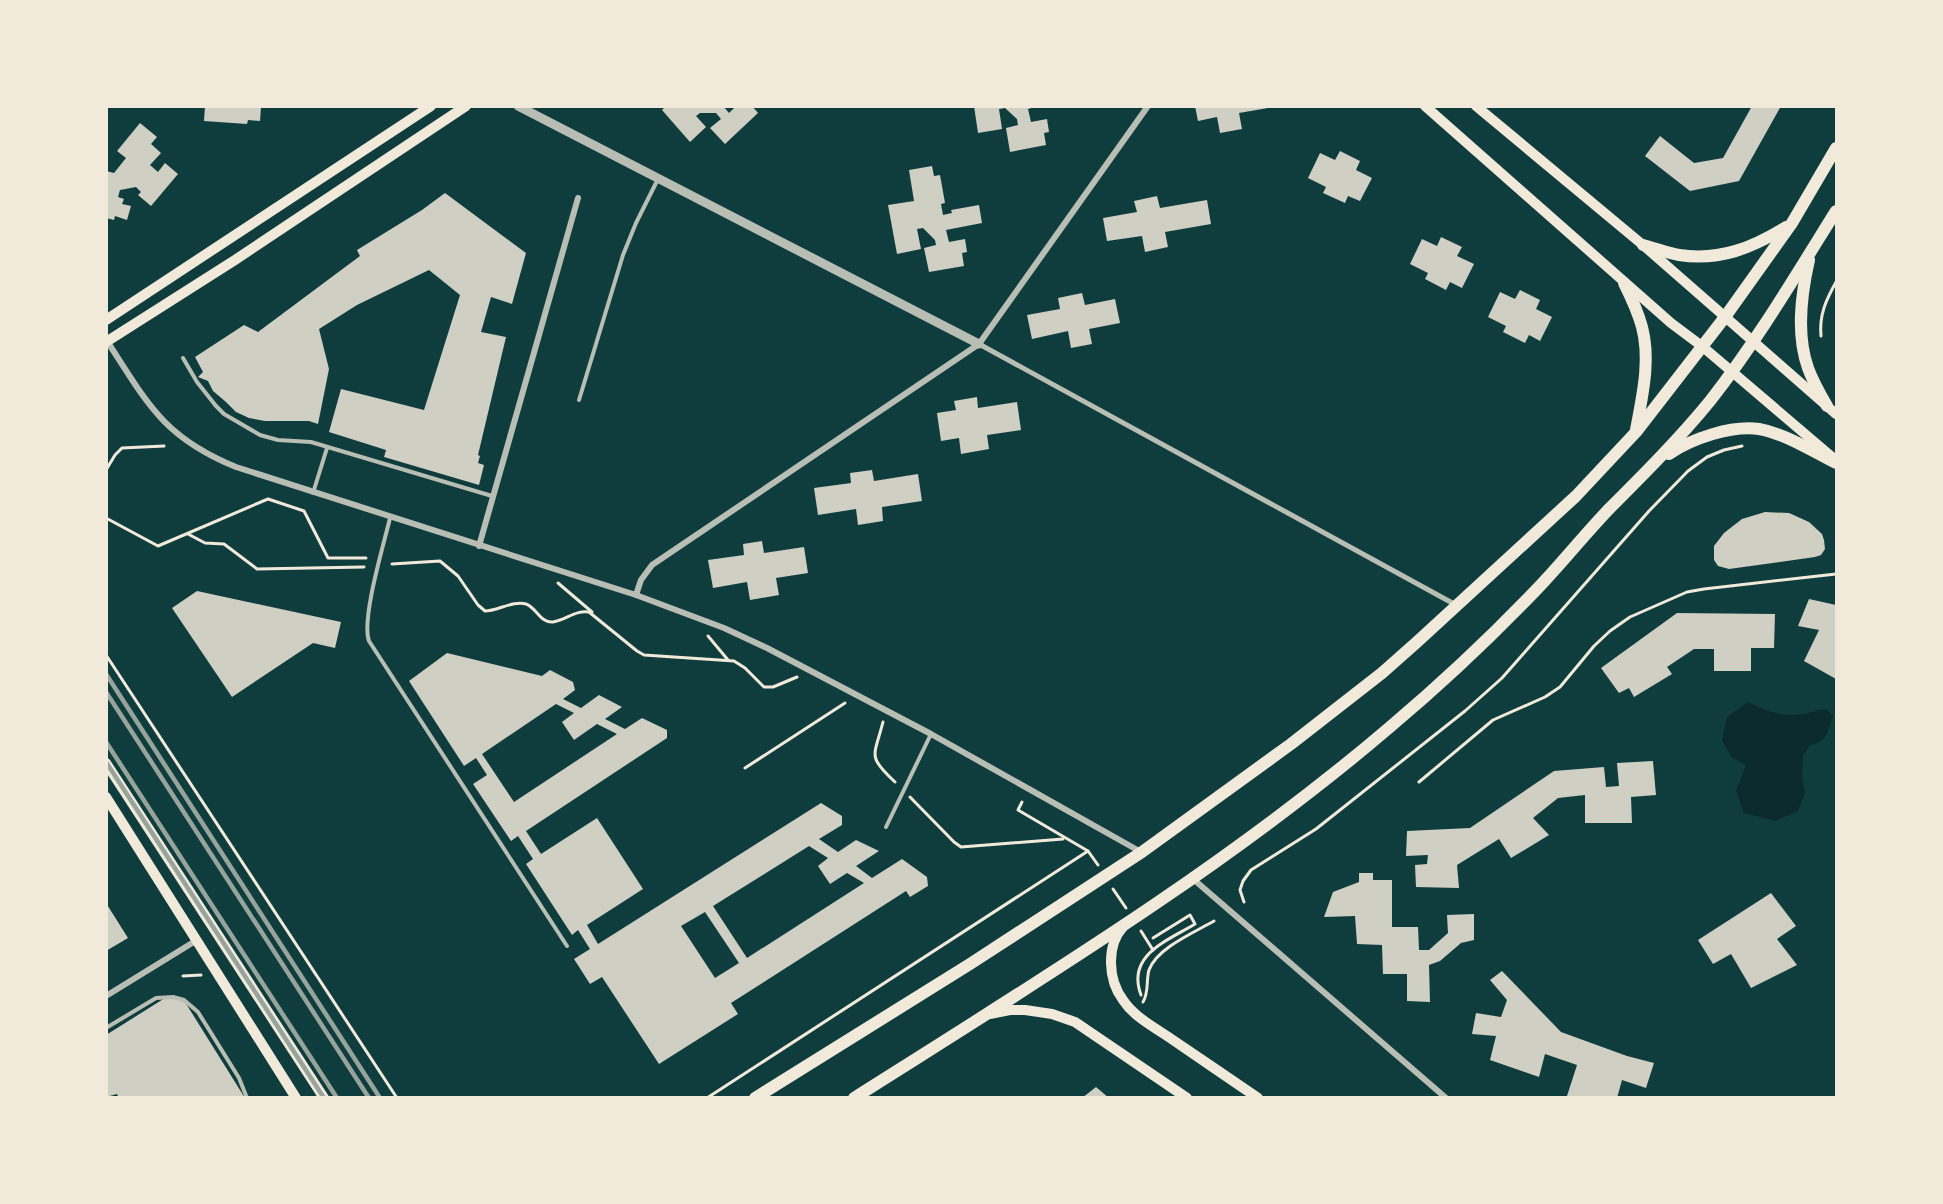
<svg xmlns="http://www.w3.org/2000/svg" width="1943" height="1204" font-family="Inter,sans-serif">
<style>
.water{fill:#0a2a2b}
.building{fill:#cfcfc3;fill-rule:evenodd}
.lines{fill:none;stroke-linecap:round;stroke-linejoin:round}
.path{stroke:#f1e9da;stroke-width:3}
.service{stroke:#b8beb3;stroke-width:4}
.pedestrian{stroke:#b8beb3;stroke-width:5}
.minor{stroke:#b8beb3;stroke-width:6}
.tertiary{stroke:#b8beb3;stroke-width:9}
.secondary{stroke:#f1e9da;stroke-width:10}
.primary{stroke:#f1e9da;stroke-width:12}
.rail{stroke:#97a49c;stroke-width:4.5}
</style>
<rect width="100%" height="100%" fill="#0f3d3e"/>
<path class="water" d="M 1748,702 C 1767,711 1782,718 1803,714 C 1812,713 1817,709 1826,709 L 1833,716 C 1827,732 1828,742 1810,745 L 1803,756 L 1802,778 L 1805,792 L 1798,811 L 1775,821 L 1744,813 L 1736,791 L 1746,765 L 1731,757 L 1722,740 L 1727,717 Z"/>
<g class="building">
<polygon points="205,106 261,107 260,121 248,120 247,124 204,121"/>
<polygon points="666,106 723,106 729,113 736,106 752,106 758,113 725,144 710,128 721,119 716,113 700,113 696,116 706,127 690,142 662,110"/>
<polygon points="974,106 1038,106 1028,109 1031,122 1047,119 1049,132 1044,133 1046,145 1010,152 1006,128 1018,125 1017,119 1005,108 999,109 1002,129 978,133"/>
<polygon points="1195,106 1268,106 1268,108 1239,113 1242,129 1220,133 1217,117 1198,121"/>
<polygon points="1752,106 1781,106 1739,181 1690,191 1645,156 1660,136 1694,163 1723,158"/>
<polygon points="140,123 157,137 151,144 161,153 150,165 158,172 165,163 178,174 151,206 138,195 141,192 136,187 120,190 118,197 124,199 122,204 131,206 127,220 115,216 114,220 106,218 106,171 114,173 126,158 117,151"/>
<polygon points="1340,151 1360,161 1356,170 1372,178 1360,201 1348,196 1345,203 1323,193 1326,187 1308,178 1320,153 1335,160"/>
<polygon points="932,166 934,176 940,175 945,203 941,204 943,215 952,213 951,210 979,205 982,223 946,230 949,242 965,239 967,252 962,253 964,266 929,272 924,248 936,245 935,240 923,228 917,229 921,249 897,254 888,205 914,201 909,170"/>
<polygon points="445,193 526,253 512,304 491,297 481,332 506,337 478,455 480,456 478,463 484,465 479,485 384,457 386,450 329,432 341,389 424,410 460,295 429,270 357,305 319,329 329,369 318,424 309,421 265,421 249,418 236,412 226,402 213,391 208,381 198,377 203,372 195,357 244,325 258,332 360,256 357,250 422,210"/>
<polygon points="1157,196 1160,208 1207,200 1211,224 1165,232 1168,247 1145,252 1142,236 1107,241 1103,218 1137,212 1134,201"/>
<polygon points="1441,237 1462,247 1457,256 1474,264 1462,288 1450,282 1446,290 1425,279 1428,273 1410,264 1422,239 1437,246"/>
<polygon points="1520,290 1540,300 1536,309 1552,317 1540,341 1529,335 1525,343 1503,332 1506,326 1488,317 1500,292 1515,299"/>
<polygon points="1082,293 1085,305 1115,299 1120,323 1089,329 1092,344 1071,348 1068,331 1032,339 1027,315 1060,309 1058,298"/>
<polygon points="977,397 978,408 1017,402 1021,430 987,435 989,449 961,454 959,438 941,441 937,413 956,410 954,401"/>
<polygon points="872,470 874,481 918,474 922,501 882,507 883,521 858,525 856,509 818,515 814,488 851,483 850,473"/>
<polygon points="1765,512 1789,513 1809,522 1822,534 1824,540 1825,549 1821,555 1815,557 1729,569 1718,566 1714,560 1714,546 1724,533 1742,519"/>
<polygon points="762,541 764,553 804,547 808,573 776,578 779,595 750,600 747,582 713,588 708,560 744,555 743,544"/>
<polygon points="197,591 341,622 335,648 313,643 232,697 172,608"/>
<polygon points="1809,599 1836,605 1836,679 1804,661 1819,630 1798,626"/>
<polygon points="1677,613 1775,614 1774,648 1751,648 1751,671 1714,671 1714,649 1694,649 1667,667 1672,674 1634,697 1629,688 1619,693 1601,668"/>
<path d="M 447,653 L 542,676 L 550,670 L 573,682 L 575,690 L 563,699 L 581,708 L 599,695 L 622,707 L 605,719 L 625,729 L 642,718 L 667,730 L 667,738 L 526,831 L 541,854 L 597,818 L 643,889 L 587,925 L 598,944 L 821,803 L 842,816 L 842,825 L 819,839 L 838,852 L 856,840 L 879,851 L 856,866 L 872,878 L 902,859 L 927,877 L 928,886 L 910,897 L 906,891 L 731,1003 L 738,1014 L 659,1064 L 602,977 L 590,984 L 574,959 L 590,949 L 578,930 L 572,935 L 526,864 L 533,859 L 518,836 L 511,841 L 473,784 L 487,775 L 476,758 L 464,766 L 409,681 ZM 556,704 L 574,713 L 562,722 L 574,740 L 597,724 L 617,734 L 514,802 L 482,754 ZM 809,846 L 828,858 L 818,866 L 830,884 L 847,873 L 864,883 L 747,958 L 713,906 ZM 705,912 L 739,963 L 715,978 L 681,926 Z"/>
<polygon points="1653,761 1656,795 1631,797 1632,823 1585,823 1585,795 1558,798 1533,818 1549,835 1511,858 1499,839 1457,865 1459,888 1416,887 1415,865 1427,864 1428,855 1406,856 1407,831 1470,828 1554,771 1604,767 1606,787 1619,786 1617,763"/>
<polygon points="1359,873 1373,873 1373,880 1392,880 1392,927 1418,927 1419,950 1429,950 1448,933 1447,915 1474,914 1474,940 1461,943 1440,961 1429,965 1430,1002 1407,1001 1407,974 1383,974 1382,945 1357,944 1355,916 1324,917 1333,892 1359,882"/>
<polygon points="1771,893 1796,926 1777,939 1797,965 1751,988 1731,954 1713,964 1698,940"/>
<polygon points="106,903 128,938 106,951"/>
<polygon points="1502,971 1561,1032 1627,1056 1654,1063 1646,1088 1622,1080 1617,1098 1571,1098 1567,1096 1577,1065 1545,1054 1539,1077 1490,1060 1496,1036 1472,1034 1476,1013 1501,1017 1507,1000 1490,980"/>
<polygon points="178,997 185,1002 245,1098 119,1098 117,1094 106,1097 106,1035 165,998"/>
<polygon points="1096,1087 1109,1098 1082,1098"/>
</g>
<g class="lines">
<g class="path">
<path d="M 1821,336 C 1819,315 1826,300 1836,282"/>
<polyline points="106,470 115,455 122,448 164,446"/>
<polyline points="106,518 158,546 268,499 304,511 328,558 366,558"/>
<polyline points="188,534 205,543 224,544 257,569 364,567"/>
<path d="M 392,564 L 440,561 L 458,576 L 478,605 L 485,611 C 497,611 514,600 526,604 C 537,608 540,623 553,622 C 566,620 575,610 589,612 L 637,651 L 644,655 L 734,661 L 745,668 L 764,687 L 773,687 L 797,677"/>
<polyline points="558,583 592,612"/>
<polyline points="708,636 728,660"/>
<polyline points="106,655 397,1098"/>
<path d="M 883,722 C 874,757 867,756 895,782"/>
<polyline points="745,768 845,703"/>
<polyline points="1419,782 1493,720 1545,697 1560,687 1594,646 1610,631 1630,617 1687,592 1704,589 1836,574"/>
<polyline points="910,797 954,842 961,847 1063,839"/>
<polyline points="1022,802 1018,810 1088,851 1098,865"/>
<polyline points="1113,889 1126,908"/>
<polyline points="1244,902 1240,890 1243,881 1251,870 1316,829 1465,711 1502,678 1649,511 1688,471 1707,457 1724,450 1742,446"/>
<polyline points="1141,931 1153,950"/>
<polyline points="183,976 201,975"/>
<path d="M 1141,995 C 1126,955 1167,941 1195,924 L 1190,915 L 1153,938"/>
<path d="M 1143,1002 C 1149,993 1146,980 1149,970 C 1157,948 1195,932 1214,921"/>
<polyline points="707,1098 1088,851"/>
</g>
<g class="service">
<polyline points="183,358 197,382 216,406 224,414 260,435 278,440 311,442 492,496"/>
<polyline points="579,400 623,255 636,223 658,179"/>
<polyline points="313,493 327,448"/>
<path d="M 390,518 C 384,544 361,619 369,641 L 567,946"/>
<polyline points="886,827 931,734"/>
<polyline points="106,1028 156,998 173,997 184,1000 198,1012 239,1078 247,1098"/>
</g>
<polyline class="pedestrian" points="979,344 1456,605"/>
<g class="minor">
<path d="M 107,341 C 148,404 163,437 236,467 L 636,595 L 724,628 L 767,648 L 931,734 L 1141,852"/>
<polyline points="479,546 578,198"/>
<polyline points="636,595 641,580 652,565 979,344 1148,106"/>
<polyline points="1192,878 1446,1098"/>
<polyline points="106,996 197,940"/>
</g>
<polyline class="tertiary" points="518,106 979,344"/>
<g class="secondary">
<polyline points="1425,106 1671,323 1703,347 1832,457"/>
<polyline points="1476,106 1643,245 1836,414"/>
<polyline points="106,320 431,106"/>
<polyline points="106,342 235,260 466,106"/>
<polyline points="106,763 324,1098"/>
<polyline points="106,797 296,1098"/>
<path d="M 1123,927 C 1106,946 1108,980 1123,1000 C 1134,1017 1154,1027 1170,1038 C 1199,1058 1229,1078 1258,1098"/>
<polyline points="990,1014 1010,1010 1025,1010 1052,1014 1075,1022 1187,1098"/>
</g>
<g class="primary">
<path d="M 1643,245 C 1655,248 1667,253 1679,255 C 1720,261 1752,248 1786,227"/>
<path d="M 1809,260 C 1801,295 1796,334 1808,368 C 1813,382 1820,394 1827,406"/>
<path d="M 1624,283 C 1631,297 1638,312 1642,327 C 1651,361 1642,397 1636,430"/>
<path d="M 1669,454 C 1691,439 1731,425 1759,429 C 1786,434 1812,451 1836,463"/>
<polyline points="755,1098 970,964 1142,852 1291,744 1382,673 1417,642 1576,496 1636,432 1725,317 1792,223 1836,148"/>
<path d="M 854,1098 C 1037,982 1225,868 1390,727 C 1441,684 1491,637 1537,589 C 1562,563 1584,535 1609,509 C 1644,474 1679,439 1710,401 C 1757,341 1796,275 1836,211"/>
</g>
<g class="rail">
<polyline points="106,674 380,1098"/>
<polyline points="106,692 369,1098"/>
<polyline points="106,742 337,1098"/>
<polyline points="106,762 324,1098"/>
</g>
</g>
<rect width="1943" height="1204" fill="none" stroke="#f1e9da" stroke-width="216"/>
</svg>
